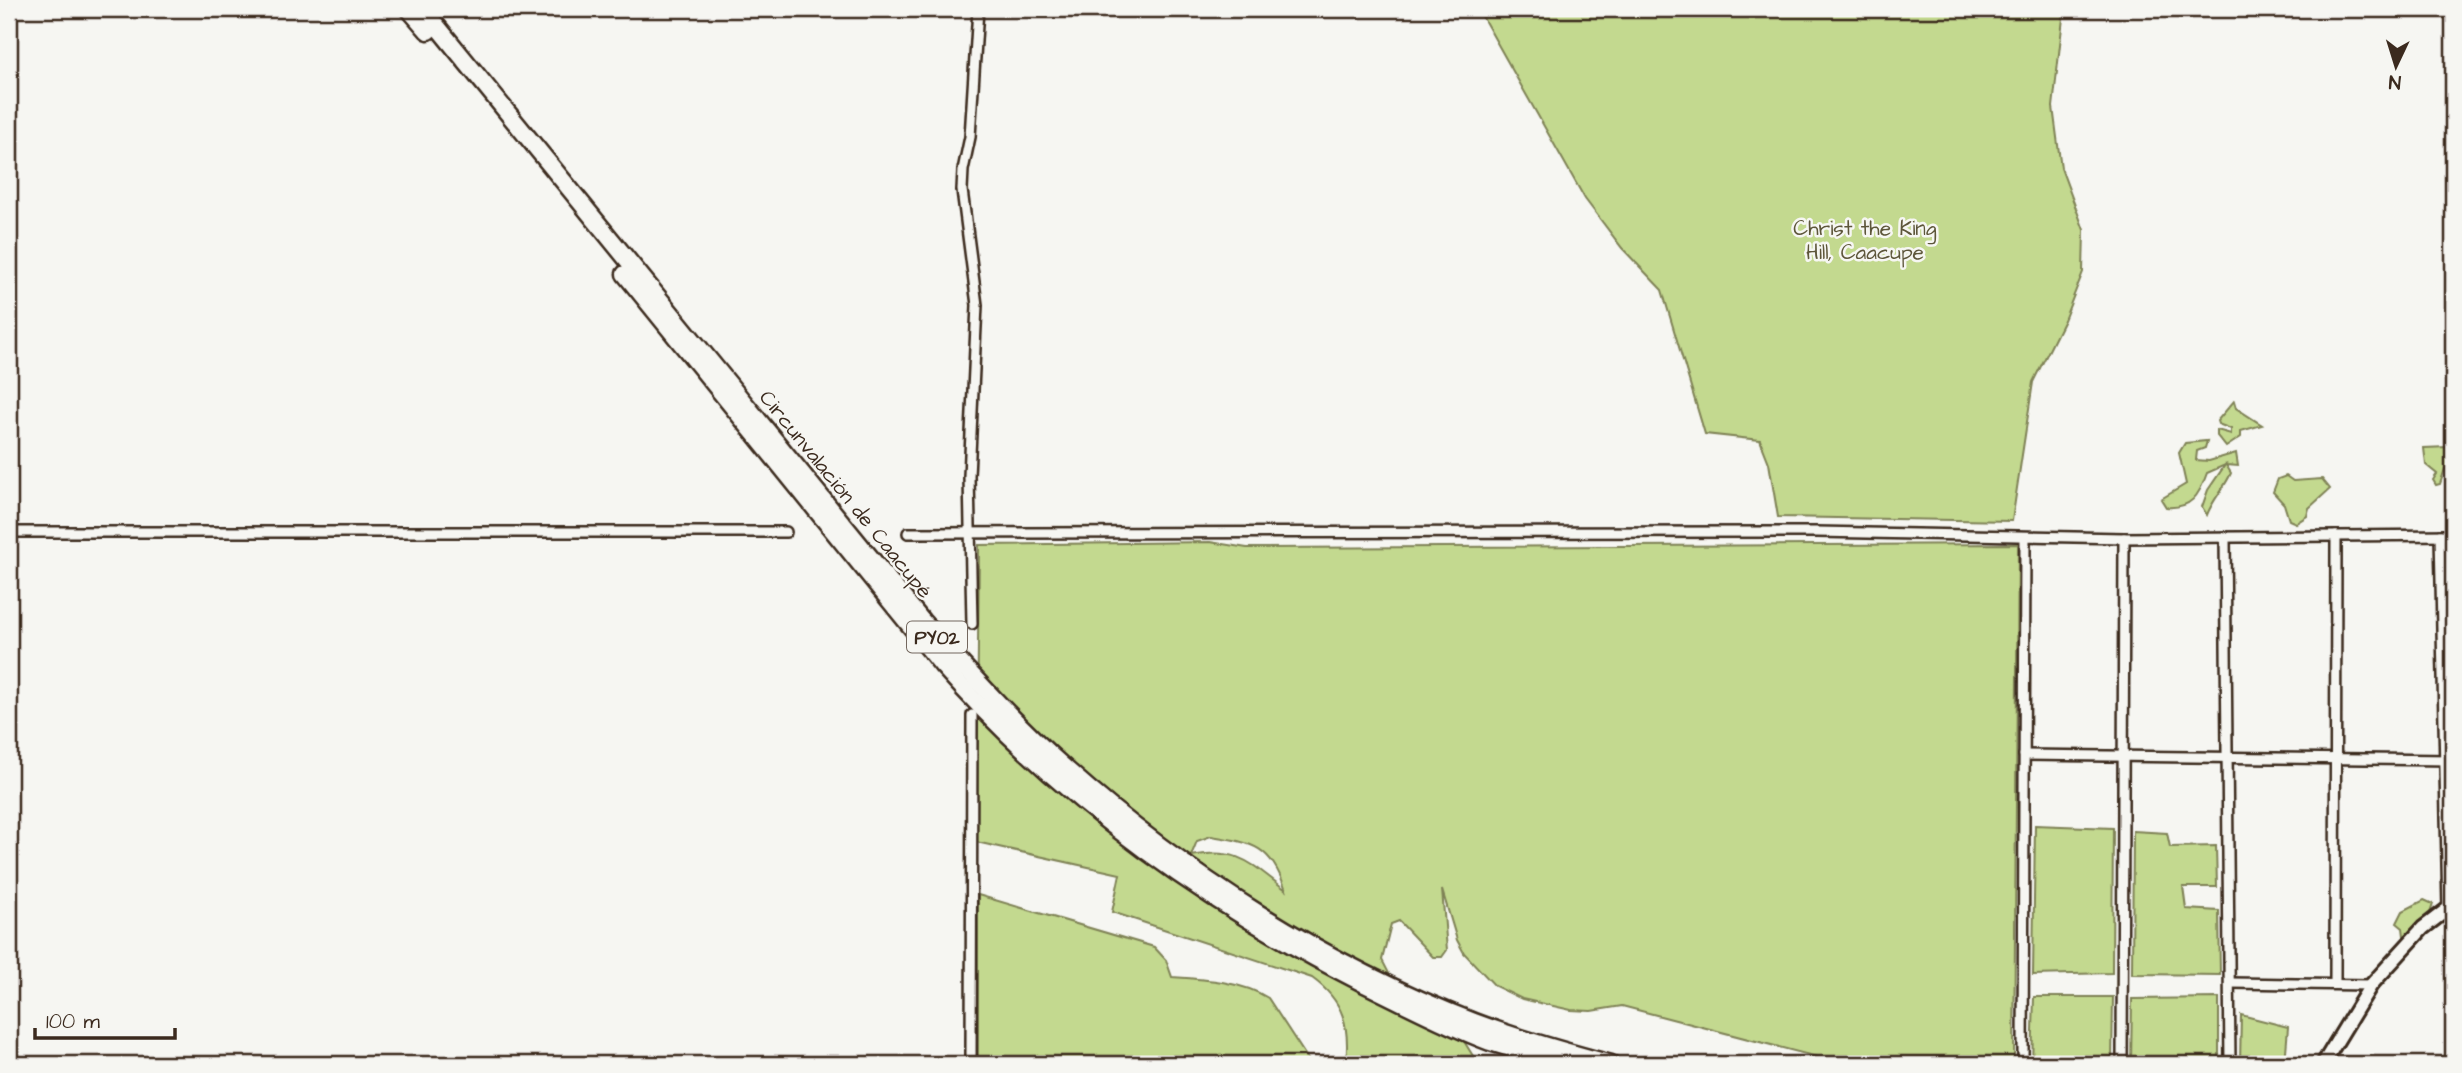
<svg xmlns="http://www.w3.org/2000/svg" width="2462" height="1073" font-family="'Architects Daughter',sans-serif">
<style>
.green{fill:#c3d98f;stroke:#7f8256;stroke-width:2;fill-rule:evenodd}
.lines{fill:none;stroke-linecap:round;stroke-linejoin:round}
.street-casing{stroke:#3b2a1e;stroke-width:14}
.secondary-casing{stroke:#3b2a1e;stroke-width:18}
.highway-casing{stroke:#3b2a1e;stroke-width:21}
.street{stroke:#f6f6f2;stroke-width:9}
.secondary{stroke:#f6f6f2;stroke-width:12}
.highway{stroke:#f6f6f2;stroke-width:16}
.labels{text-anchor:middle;stroke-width:5;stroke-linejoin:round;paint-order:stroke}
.shield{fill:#f6f6f2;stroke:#73675e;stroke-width:2}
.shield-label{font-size:19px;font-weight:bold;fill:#3b2a1e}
.park-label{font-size:21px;fill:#5d563a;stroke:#f6f6f2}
.street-label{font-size:21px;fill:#3b2a1e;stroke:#f6f6f2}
</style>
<rect width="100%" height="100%" fill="#f6f6f2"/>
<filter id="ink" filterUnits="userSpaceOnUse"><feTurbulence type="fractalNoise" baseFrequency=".0143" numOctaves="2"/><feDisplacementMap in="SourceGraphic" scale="14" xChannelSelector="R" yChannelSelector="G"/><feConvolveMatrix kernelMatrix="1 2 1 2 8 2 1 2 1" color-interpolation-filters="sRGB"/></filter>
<g filter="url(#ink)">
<g class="green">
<polygon points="1478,9 2064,9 2053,107 2061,168 2084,230 2083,272 2064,320 2033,382 2012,521 1778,517 1769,463 1760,440 1705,434 1662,290 1622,248 1585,199"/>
<polygon points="2234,401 2236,408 2262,425 2241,431 2241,437 2226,447 2217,436 2217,430 2231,434 2231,429 2218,424 2217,421"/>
<path d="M 2207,441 L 2205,448 L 2197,451 L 2196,460 L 2209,461 L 2236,453 L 2238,466 L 2226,465 L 2231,473 C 2224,489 2213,499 2207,515 L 2202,507 L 2208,490 L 2225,465 L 2207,473 C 2199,496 2191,509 2166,507 L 2161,499 L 2186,484 L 2179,453 L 2185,443 Z"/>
<polygon points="2448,447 2453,455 2453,468 2445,469 2440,484 2436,485 2433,480 2437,474 2426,465 2424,448"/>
<polygon points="2286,476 2293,481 2322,479 2330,489 2309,508 2307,516 2296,523 2289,520 2284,504 2273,492 2278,479"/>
<path d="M 1210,542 L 1247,548 L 2018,544 L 2014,1064 L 1844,1064 L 1622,1006 L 1591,1011 L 1571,1010 L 1522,999 L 1495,986 L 1464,953 L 1457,940 L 1442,890 L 1447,950 L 1442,957 L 1433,957 L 1399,921 L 1391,924 L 1382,960 L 1399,993 L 1452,1022 L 1478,1064 L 1346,1064 C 1350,1026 1344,1001 1312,978 L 1112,912 L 1120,874 L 976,842 L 979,545 ZM 1211,836 C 1255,843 1270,846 1286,890 C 1252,865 1239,846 1191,856 L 1197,841 Z"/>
<polygon points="2035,825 2113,828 2112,973 2033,975"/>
<polygon points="2133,831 2167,833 2170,847 2216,846 2217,887 2183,887 2186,909 2219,911 2220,975 2132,974"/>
<path d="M 978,895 L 1154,947 L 1166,960 L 1172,977 C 1203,979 1242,981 1268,998 L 1311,1064 L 978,1064 Z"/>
<polygon points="2424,900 2433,904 2429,916 2411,936 2404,936 2403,928 2397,923 2403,911"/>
<polygon points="2034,997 2113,997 2112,1064 2032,1064"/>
<polygon points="2219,998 2219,1064 2131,1064 2132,999"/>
<polygon points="2241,1015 2288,1027 2285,1064 2240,1064"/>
</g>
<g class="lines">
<defs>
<g id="street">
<polyline points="9,532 786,532"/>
<polyline points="908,533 1817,532 2124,538 2453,535"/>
<polyline points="2440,535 2448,910"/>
<polyline points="2225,537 2230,1064"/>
<polyline points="972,624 969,476 977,305 962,190 963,170 970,137 978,9"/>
<polyline points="2024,755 2453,760"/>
<polyline points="2231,983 2371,985"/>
<polyline points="2335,983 2336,536"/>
<polyline points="971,1064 972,715"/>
<polyline points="2023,1064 2025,538"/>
<polyline points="2122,1064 2124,538"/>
</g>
<polyline id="secondary" points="2323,1064 2371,985 2423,928 2453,905"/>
<g id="highway">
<polyline points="409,9 428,31"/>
<path d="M 423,9 L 922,621 C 968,671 1014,723 1066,769 C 1184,874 1326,965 1474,1022 C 1519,1039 1566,1052 1611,1064"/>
<path d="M 625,274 L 942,665 C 1060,799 1206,904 1365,984 C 1406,1004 1447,1026 1490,1042 C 1515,1050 1541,1057 1567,1064"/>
</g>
</defs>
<use href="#street" class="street-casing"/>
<use href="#secondary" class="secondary-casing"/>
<use href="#highway" class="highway-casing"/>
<use href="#street" class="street"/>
<use href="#secondary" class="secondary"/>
<use href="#highway" class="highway"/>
</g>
</g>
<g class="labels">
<rect class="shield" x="907" y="621.5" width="60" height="31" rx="5"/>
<g class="shield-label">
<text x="937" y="644">PY02</text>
</g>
<g class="park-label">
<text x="1865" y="235">Christ the King<tspan x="1865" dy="24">Hill, Caacupe</tspan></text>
</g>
<g class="street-label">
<text transform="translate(846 494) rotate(51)" y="7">Circunvalación de Caacupé</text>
</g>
</g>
<rect width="2462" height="1073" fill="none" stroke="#f6f6f2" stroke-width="35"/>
<rect x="18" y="18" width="2427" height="1038" fill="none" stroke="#3b2a1e" stroke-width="2.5" filter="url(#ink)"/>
<g transform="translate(2396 66) rotate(184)" stroke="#f6f6f2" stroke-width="5" paint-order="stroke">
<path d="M0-5L12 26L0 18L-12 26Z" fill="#3b2a1e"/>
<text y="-10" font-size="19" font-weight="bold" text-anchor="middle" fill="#3b2a1e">N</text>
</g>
<path d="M35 1028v10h140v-10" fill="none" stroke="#3b2a1e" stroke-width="3.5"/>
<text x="46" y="1028" font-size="21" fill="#3b2a1e" stroke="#f6f6f2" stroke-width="5" paint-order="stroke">100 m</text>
</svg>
